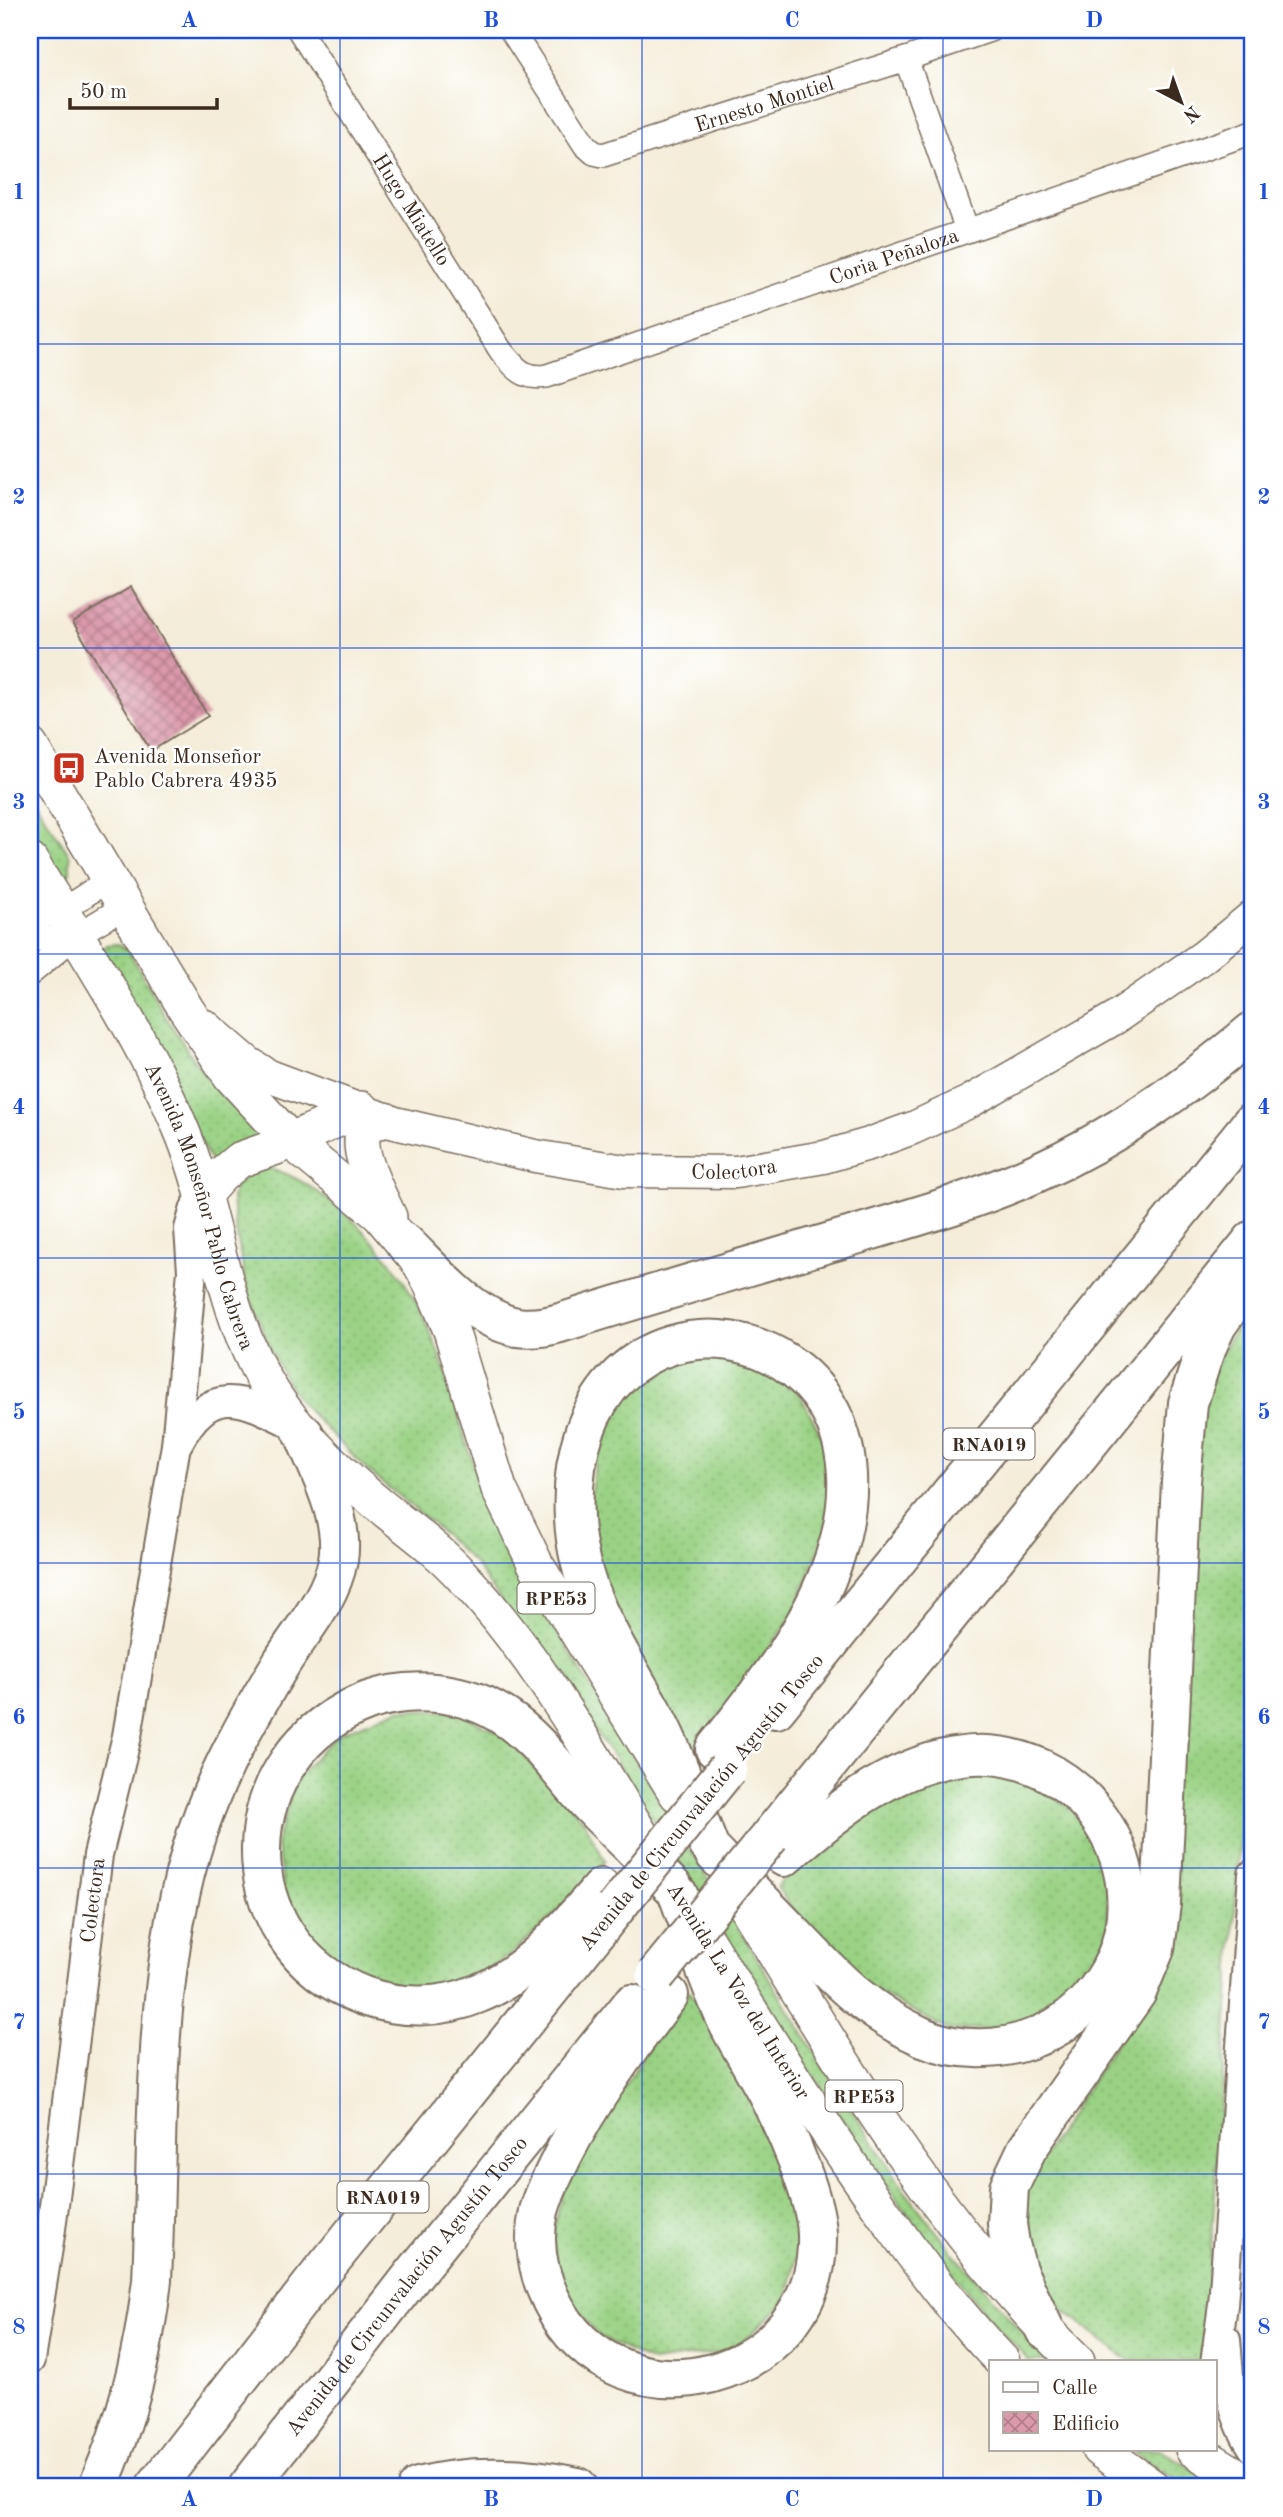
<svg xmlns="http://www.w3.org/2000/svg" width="1283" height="2517" font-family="'Old Standard TT',serif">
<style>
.grass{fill:url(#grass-dots);stroke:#6a7e51;stroke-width:2}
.building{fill:url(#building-cross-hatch)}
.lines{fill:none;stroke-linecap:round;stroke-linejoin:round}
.minor-casing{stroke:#7c6e5f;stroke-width:26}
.tertiary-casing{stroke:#7c6e5f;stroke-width:32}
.secondary-casing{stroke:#7c6e5f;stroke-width:35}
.primary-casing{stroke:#7c6e5f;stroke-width:38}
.motorway-casing{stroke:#7c6e5f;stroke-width:42}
.minor{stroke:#fff;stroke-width:23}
.tertiary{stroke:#fff;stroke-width:28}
.secondary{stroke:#fff;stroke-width:32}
.primary{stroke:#fff;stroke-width:35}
.motorway{stroke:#fff;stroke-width:38}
.motorway-bridge-casing{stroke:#7c6e5f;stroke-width:42;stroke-linecap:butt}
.motorway-bridge{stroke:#fff;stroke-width:38}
.grid{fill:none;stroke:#1d4ed8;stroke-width:2;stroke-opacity:0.55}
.labels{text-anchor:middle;stroke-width:5;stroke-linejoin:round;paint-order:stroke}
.shield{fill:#fff;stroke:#766a62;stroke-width:2}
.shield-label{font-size:19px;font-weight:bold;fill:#3b2a1e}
.street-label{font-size:21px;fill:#3b2a1e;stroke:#fff}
.poi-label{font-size:21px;fill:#3b2a1e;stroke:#fff;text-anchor:start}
.neatline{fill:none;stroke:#1d4ed8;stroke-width:2.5}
.grid-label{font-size:23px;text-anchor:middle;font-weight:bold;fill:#1d4ed8}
</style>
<defs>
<pattern id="grass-dots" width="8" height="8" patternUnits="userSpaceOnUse" patternTransform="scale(1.75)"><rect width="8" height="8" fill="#9ad284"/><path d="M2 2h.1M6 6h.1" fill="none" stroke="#86b472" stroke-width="1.8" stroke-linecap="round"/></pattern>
<pattern id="building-cross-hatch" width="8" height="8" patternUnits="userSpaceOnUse" patternTransform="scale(1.75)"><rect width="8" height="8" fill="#db99ac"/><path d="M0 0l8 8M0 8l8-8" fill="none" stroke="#b37d8b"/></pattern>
</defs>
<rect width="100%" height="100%" fill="#fff"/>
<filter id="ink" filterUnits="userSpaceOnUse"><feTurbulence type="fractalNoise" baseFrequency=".0143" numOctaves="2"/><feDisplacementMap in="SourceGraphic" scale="14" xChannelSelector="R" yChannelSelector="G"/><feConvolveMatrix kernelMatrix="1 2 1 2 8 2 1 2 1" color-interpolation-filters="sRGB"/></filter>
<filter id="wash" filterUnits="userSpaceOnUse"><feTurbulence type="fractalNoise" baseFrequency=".00686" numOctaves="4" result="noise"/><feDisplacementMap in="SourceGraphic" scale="28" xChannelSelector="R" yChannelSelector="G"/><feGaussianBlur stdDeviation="1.57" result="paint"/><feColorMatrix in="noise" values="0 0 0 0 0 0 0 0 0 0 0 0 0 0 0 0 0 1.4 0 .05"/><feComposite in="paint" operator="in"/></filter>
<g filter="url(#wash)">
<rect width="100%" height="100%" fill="#f4edd9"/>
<g class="grass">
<polygon points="30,794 70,856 70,872 61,887 30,836"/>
<polygon points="119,944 129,952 167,1019 207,1079 264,1139 214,1167 101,949 107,945"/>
<path d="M 264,1167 C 293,1173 315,1189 338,1208 C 443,1294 444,1391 488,1507 C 499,1534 514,1559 527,1583 L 817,2056 L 905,2191 L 954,2254 L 1011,2320 L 1050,2361 L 1029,2361 L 996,2326 L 944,2263 L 891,2191 L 802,2059 L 613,1756 L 474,1563 L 436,1527 L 365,1468 L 300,1402 L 287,1382 L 273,1355 L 247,1289 L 235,1226 L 232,1199 L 234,1189 L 253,1168 Z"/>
<polygon points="1253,1294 1253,1676 1250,1698 1203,2361 1129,2361 1065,2311 1047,2292 1034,2271 1020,2201 1024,2187 1148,1993 1193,1443 1209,1378"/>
<polygon points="701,1356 752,1361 798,1391 830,1452 828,1525 794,1614 693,1753 677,1731 599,1573 587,1519 599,1437 630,1389 652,1372"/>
<polygon points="399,1709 457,1712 506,1736 583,1820 605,1861 549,1920 509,1956 471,1979 428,1989 389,1986 337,1964 305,1934 286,1901 276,1843 297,1777 338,1734"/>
<polygon points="949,1774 1015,1775 1071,1807 1107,1862 1108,1941 1073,1997 1017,2029 948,2030 864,1985 790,1906 777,1887 797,1864 875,1804"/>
<polygon points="690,1991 754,2100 802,2227 787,2300 732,2351 652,2362 598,2336 564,2292 551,2237 568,2176 667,2019"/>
<polygon points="1130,2449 1160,2449 1221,2487 1187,2487"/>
</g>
<g id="blocks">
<polygon class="building" points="131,587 208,716 151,751 73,622"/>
</g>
</g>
<g filter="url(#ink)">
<use href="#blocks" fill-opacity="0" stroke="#7c6e5f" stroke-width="2"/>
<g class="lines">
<defs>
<g id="minor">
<path id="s1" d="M 299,30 L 501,351 C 515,368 524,380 547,376 L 1253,132"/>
<path id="s2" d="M 511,30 L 585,145 L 594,153 L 603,155 L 906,59 L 967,230"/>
<polyline points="906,59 990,30"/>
<path d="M 30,919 C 59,917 84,895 108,880"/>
<polyline points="30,940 75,936"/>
<polyline points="30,974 75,936 124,907"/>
<polyline points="1229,2221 1253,2199"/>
</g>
<g id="tertiary">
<path d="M 178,1443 C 211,1381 243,1399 294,1425"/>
<path d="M 1226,2339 C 1230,2381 1228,2411 1253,2448"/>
<path id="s3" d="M 30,2360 L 51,2229 L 98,1855 L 127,1736 L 176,1445 L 192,1271 L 189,1229 L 195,1208 L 204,1194"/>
<polyline points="1215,2363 1223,2305 1253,1874"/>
</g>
<g id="secondary">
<path id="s4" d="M 205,1026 L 247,1062 L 269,1076 L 395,1123 L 535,1156 L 624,1171 L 736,1172 L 824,1157 L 869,1144 L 913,1128 L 969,1102 L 1115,1018 L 1203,957 L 1253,916"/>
</g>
<g id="primary">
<polyline points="30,746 186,1009 231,1076 290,1140 380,1215 420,1263 431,1283 451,1330 499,1489 536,1565 677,1794"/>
<path id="s5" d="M 30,861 C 84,949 144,1038 183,1134 C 217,1218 222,1317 273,1394 C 299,1434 336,1469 372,1499 C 403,1525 436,1547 463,1577 C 541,1660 596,1763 656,1860"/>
<path d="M 385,1120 L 373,1122 L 365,1127 C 353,1150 379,1195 389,1217"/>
<polyline points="204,1194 220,1176 239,1160 276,1147 361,1109"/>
<path d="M 732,1883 C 837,2054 931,2221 1077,2361"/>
<path d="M 704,1937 C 762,2031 821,2125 885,2215 C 921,2266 958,2316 1002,2361"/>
<polyline points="1099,2449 1152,2487"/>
<polyline points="1193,2449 1253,2486"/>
</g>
<g id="motorway">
<path d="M 405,1243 C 436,1273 472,1318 517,1327 C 531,1329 546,1327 560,1323 C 654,1293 750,1266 845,1238 C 909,1219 974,1201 1036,1173 C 1116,1137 1186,1087 1253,1031"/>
<polyline points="776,1709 1253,1121"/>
<polyline points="770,1836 1253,1240"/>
<path d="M 708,1844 C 692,1804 678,1760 658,1722 C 623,1656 578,1598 574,1519 C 559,1249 917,1302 835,1556 C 811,1629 762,1690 715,1749"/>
<path d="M 714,1853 C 742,1882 771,1910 799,1940 C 838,1981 869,2013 923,2037 C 958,2052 1001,2052 1036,2037 C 1065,2026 1087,2006 1104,1980 C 1171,1874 1079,1736 955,1757 C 888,1768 834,1813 784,1857"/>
<path d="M 601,1888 C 566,1928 528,1974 477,1994 C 441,2009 400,2009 364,1996 C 223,1943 229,1752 368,1701 C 413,1685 466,1691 505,1717 C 540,1740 562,1776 590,1805 C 617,1833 645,1859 673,1887"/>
<path d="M 669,1995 C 630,2046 592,2098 563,2155 C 554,2173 544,2192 539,2211 C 532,2242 538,2274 552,2302 C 618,2435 822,2382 817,2234 C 816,2194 778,2111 757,2075 C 747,2056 734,2037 725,2017 C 707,1977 693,1935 678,1894"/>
<polyline points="1045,2330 1017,2270 1010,2244 1007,2224 1009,2187 1027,2149 1137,1992 1155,1949 1161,1904 1181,1482 1188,1403 1204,1353 1217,1325 1253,1274"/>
<path d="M 98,2487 C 127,2420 144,2353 152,2280 C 159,2130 150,1955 204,1813 C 224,1760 253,1710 282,1662 C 302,1630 331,1598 338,1560 C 345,1518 319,1472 304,1434"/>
<polyline points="155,2487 313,2283 615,1909"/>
<path id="s6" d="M 248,2487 L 413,2275 L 632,2004"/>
<path d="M 418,2487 C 471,2473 525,2476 578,2487"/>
</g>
</defs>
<use href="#minor" class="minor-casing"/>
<use href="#tertiary" class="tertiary-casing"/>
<use href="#secondary" class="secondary-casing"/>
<use href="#primary" class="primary-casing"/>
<use href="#motorway" class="motorway-casing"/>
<use href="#minor" class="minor"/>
<use href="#tertiary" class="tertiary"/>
<use href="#secondary" class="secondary"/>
<use href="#primary" class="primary"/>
<use href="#motorway" class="motorway"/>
<defs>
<g id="motorway-bridge">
<polyline points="615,1909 727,1769"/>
<polyline points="656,1975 770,1836"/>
</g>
</defs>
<use href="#motorway-bridge" class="motorway-bridge-casing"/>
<use href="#motorway-bridge" class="motorway-bridge"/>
</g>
</g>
<path class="grid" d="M 340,30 L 340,2487M 642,30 L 642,2487M 943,30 L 943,2487M 30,344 L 1253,344M 30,648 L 1253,648M 30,954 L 1253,954M 30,1258 L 1253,1258M 30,1563 L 1253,1563M 30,1868 L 1253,1868M 30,2174 L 1253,2174"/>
<defs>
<symbol id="bus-square" viewBox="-11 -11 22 22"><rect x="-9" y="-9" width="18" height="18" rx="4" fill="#c8321e" stroke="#fff"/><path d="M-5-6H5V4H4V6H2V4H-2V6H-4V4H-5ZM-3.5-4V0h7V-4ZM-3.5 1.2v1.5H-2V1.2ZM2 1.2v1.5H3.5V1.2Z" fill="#fff"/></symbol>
</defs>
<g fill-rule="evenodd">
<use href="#bus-square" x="50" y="749" width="38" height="38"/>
</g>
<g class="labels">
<g class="shield">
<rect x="943.5" y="1428.5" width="91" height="31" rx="5"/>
<rect x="517.5" y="1582.5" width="77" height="31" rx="5"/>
<rect x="825.5" y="2080.5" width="77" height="31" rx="5"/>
<rect x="337.5" y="2181.5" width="91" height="31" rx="5"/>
</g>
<g class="shield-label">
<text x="989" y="1451">RNA019</text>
<text x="556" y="1605">RPE53</text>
<text x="864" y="2103">RPE53</text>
<text x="383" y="2204">RNA019</text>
</g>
<g class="street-label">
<text dy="7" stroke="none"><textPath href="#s2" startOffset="327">Ernesto Montiel</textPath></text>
<text dy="7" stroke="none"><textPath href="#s1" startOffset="212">Hugo Miatello</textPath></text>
<text dy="7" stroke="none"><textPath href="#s1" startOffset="802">Coria Peñaloza</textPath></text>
<text dy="7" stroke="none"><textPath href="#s4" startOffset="560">Colectora</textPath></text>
<text dy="7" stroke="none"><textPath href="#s5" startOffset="387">Avenida Monseñor Pablo Cabrera</textPath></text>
<text transform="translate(701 1802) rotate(-51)" y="7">Avenida de Circunvalación Agustín Tosco</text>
<text dy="7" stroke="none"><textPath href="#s3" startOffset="464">Colectora</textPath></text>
<text transform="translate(739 1991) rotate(58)" y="7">Avenida La Voz del Interior</text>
<text dy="7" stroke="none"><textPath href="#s6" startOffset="256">Avenida de Circunvalación Agustín Tosco</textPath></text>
</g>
<g class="poi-label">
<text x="94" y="763">Avenida Monseñor<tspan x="94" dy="24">Pablo Cabrera 4935</tspan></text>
</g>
</g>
<rect width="1283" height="2517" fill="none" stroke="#fff" stroke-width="77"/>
<rect x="989" y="2360" width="228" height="91" fill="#ffffff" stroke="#b1aaa5" stroke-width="2"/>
<rect x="1003" y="2382" width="35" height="10" fill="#ffffff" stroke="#b1aaa5" stroke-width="2"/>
<text x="1052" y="2394" font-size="21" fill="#3b2a1e">Calle</text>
<rect x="1003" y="2412" width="35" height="21" fill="url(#building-cross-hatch)" stroke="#b1aaa5" stroke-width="2"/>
<text x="1052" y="2430" font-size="21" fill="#3b2a1e">Edificio</text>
<g transform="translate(1181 102) rotate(139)" stroke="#ffffff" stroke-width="5" paint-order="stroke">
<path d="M0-5L12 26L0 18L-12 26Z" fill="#3b2a1e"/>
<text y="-10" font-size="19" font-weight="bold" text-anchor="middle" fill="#3b2a1e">N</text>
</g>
<path d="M70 98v10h147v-10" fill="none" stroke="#3b2a1e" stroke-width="3.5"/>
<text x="80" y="98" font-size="21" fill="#3b2a1e" stroke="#ffffff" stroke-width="5" paint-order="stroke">50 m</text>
<rect x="38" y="38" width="1206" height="2440" class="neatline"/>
<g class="grid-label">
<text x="189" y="27">A</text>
<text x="491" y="27">B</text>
<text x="792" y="27">C</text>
<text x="1094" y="27">D</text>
<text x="19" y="199">1</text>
<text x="1264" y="199">1</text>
<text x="19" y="504">2</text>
<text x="1264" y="504">2</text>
<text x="19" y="809">3</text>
<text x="1264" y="809">3</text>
<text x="19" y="1114">4</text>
<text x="1264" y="1114">4</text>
<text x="19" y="1419">5</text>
<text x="1264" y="1419">5</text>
<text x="19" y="1724">6</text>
<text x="1264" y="1724">6</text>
<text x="19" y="2029">7</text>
<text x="1264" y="2029">7</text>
<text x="19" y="2334">8</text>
<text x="1264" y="2334">8</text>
<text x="189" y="2506">A</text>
<text x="491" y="2506">B</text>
<text x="792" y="2506">C</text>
<text x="1094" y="2506">D</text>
</g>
</svg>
